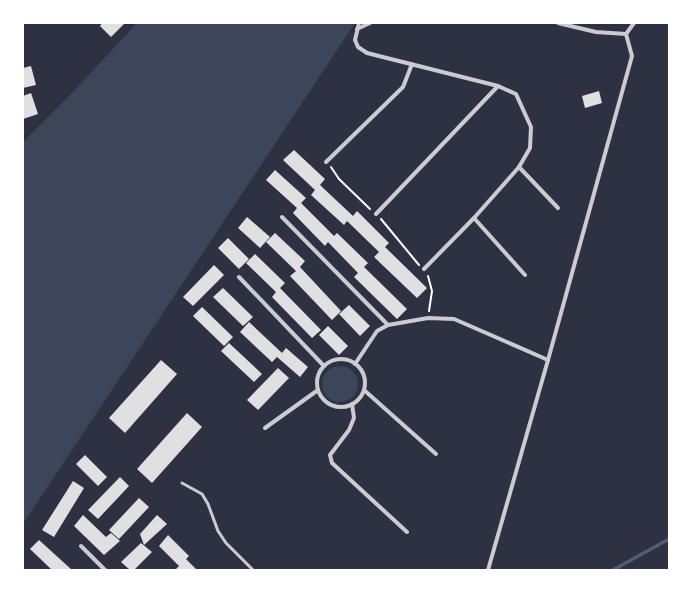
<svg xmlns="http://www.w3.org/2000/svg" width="692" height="593" font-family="'DejaVu Sans',sans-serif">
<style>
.green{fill:#3c4559}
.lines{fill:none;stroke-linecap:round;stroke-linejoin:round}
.stream{stroke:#4f5d75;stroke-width:3.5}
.building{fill:#e0e0e3}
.path{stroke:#fff;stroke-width:2}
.service{stroke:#caccd0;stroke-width:3}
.minor{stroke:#caccd0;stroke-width:4}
</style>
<rect width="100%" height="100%" fill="#2d3142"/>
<g class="green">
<polygon points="137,23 355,23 23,524 23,142 69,96"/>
<circle cx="340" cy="384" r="18"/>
</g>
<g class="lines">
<polyline class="stream" points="613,570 669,539"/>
</g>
<g class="building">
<polygon points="102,23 125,23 111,37 100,26"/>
<polygon points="31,66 36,85 23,88 23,68"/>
<polygon points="599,91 602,103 585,108 582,96"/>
<polygon points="31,93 38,114 23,119 23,96"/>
<polygon points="294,150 325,179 320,185 353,216 357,211 389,243 385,247 427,288 417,298 374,257 379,252 347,221 344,225 311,195 315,190 283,160"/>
<polygon points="275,170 306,198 301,203 334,236 337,233 368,263 364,267 407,309 397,319 354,277 358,273 328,242 325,246 293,213 297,208 266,180"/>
<polygon points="247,217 270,237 260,248 238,228"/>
<polygon points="275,233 305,261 300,267 341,311 332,320 290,276 296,271 266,242"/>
<polygon points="228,238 249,259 239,269 218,248"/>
<polygon points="255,254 285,283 280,288 321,330 312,338 272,297 276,292 246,263"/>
<polygon points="214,265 224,275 193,306 183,297"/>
<polygon points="223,288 253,317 243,326 213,297"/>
<polygon points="349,305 370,326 360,336 339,314"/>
<polygon points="202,307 233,337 224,346 193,316"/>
<polygon points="249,322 282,353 286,348 308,367 300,377 277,357 272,362 240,332"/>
<polygon points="328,326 348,346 339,355 319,335"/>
<polygon points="229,343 262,374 254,382 221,351"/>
<polygon points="161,360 177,374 125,433 109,418"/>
<polygon points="278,368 289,378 258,410 247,400"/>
<polygon points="187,413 202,427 152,483 137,469"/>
<polygon points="85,455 107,477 98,486 76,464"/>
<polygon points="120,477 129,486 98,519 88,510"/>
<polygon points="73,481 84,488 54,537 42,530"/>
<polygon points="139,498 149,507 119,539 109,530"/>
<polygon points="83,515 106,537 111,533 120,541 104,555 74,526"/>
<polygon points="157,515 167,524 144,545 140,534"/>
<polygon points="168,535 189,556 183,562 186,559 197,570 177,570 176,569 179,566 159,546"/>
<polygon points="39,540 72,570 52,570 30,549"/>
<polygon points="141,543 152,552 134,570 130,570 121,562"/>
</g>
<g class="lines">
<g class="path">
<polyline points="331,167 339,179 370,209"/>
<polyline points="381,219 419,265"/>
<polyline points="428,276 432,291 429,311"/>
</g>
<polyline class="service" points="182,483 202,494 208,504 218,531 226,543 253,570"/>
<g class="minor">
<polyline points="359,23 355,40 358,47 367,53 498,86 516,94 531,127 530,148 519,167 474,218 424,269"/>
<polyline points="558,23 596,32 626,34"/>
<polyline points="357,29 370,23"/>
<polyline points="626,34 634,23"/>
<polyline points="326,162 403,87 412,64"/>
<polyline points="519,167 558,208"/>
<polyline points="376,214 498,86"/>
<polyline points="282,217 388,325"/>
<polyline points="474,218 525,275"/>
<polyline points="239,277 324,366"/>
<circle cx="341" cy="383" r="24"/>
<polyline points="355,364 377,331 388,325 428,318 454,319 548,360"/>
<polyline points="364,390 436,454"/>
<polyline points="352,404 354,418 349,430 330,455 332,463 407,532"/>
<polyline points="265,428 318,390"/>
<polyline points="81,546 105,570"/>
<polyline points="488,570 548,360 632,56 626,34"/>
</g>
</g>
<rect width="692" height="593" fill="none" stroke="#ffffff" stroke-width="48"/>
</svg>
